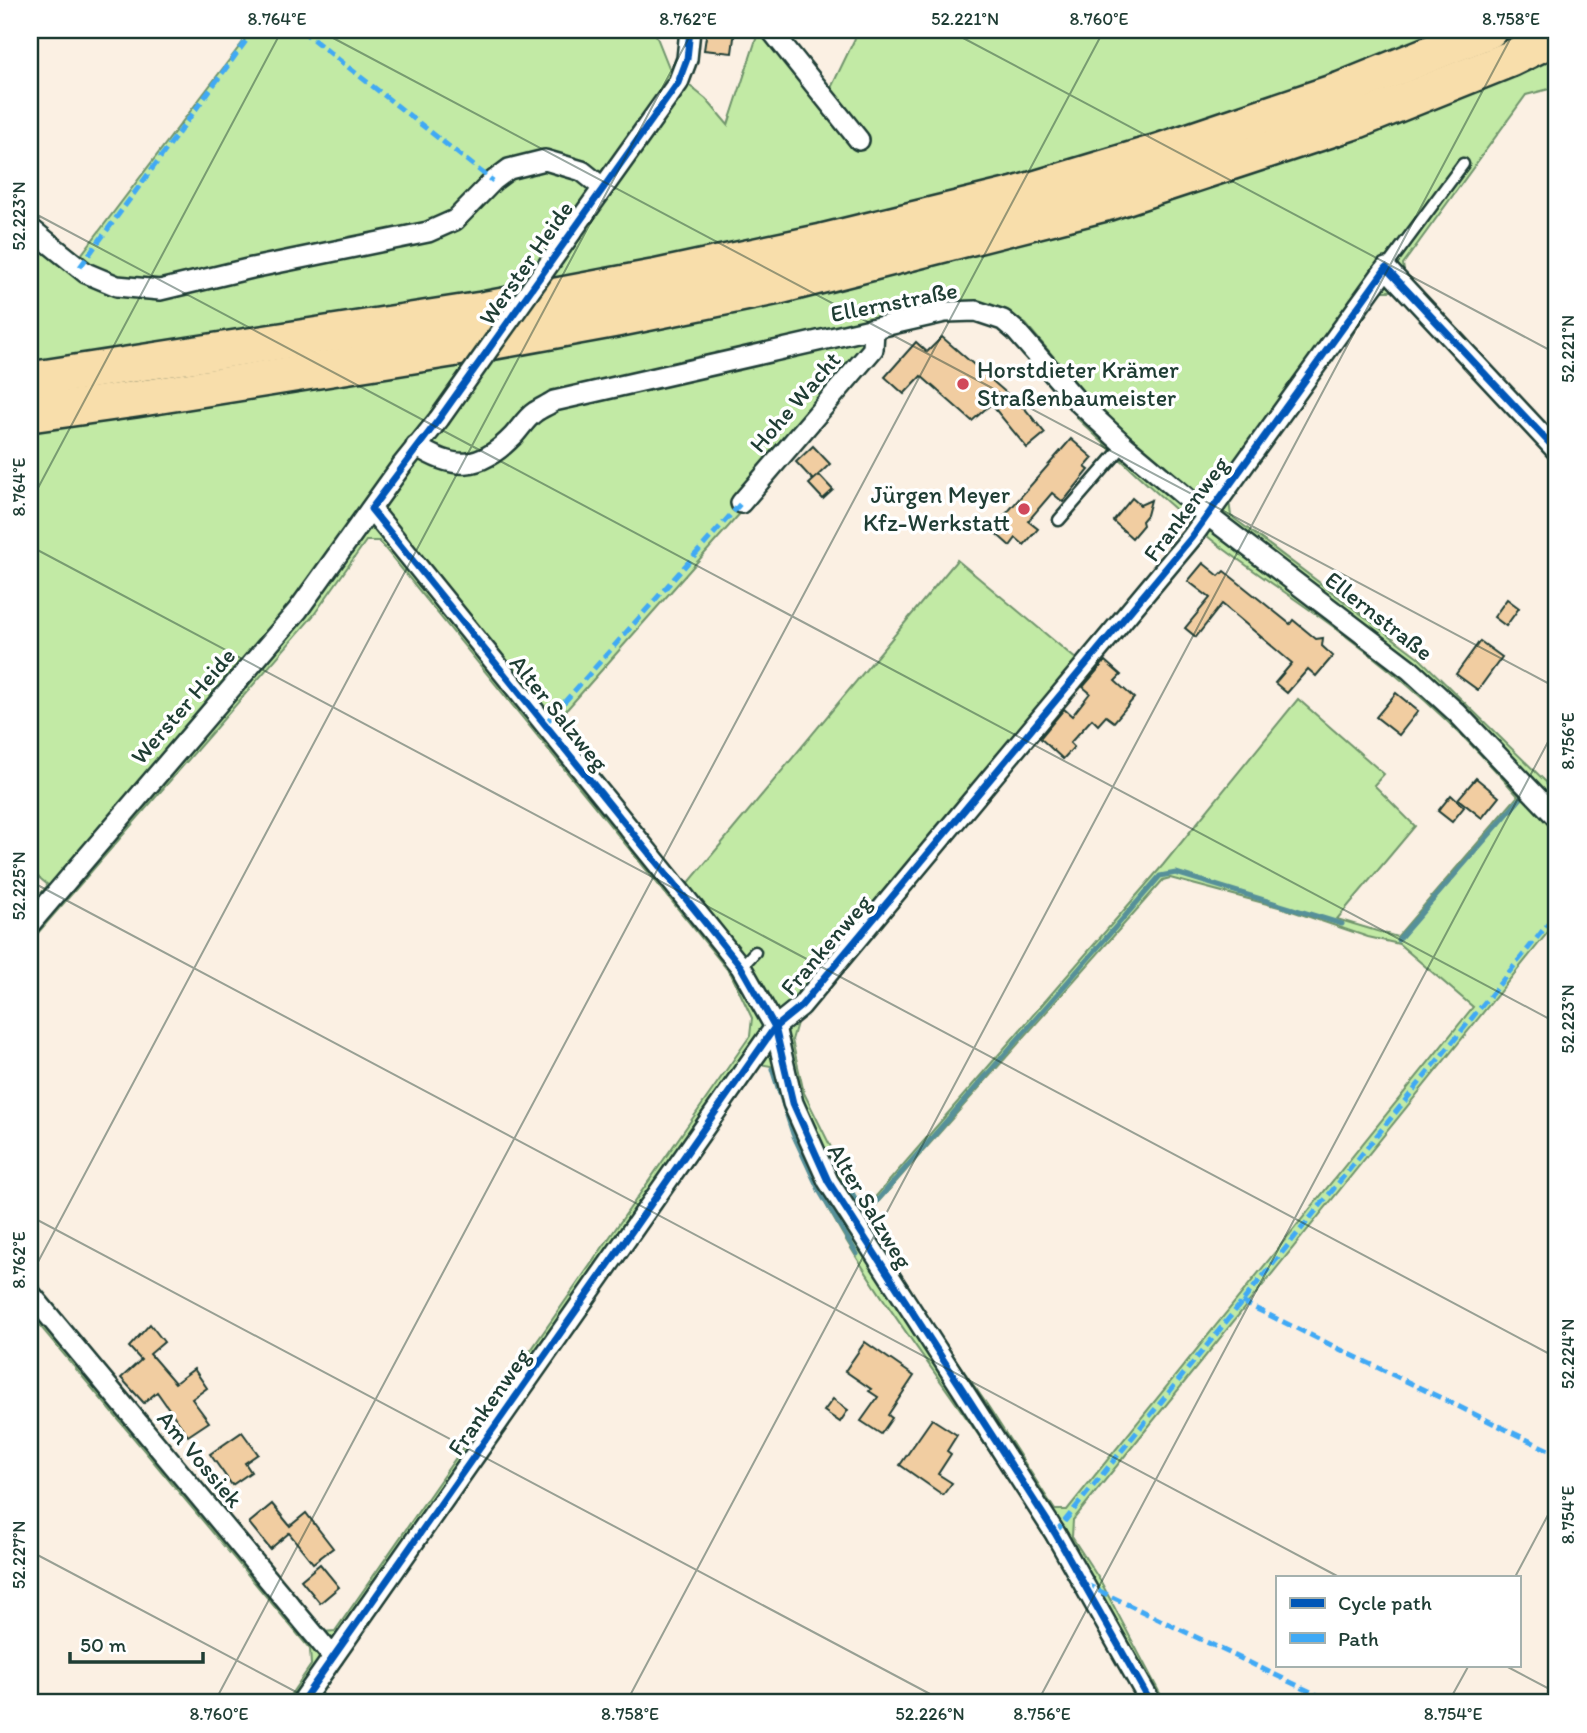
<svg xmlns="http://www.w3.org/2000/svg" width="1587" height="1733" font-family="Itim,sans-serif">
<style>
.green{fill:#c2eaa5;stroke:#70946c;stroke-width:2;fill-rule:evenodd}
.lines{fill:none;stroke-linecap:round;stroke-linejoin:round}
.stream{stroke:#579099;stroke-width:5}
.building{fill:#f1cda1;stroke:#1f3d34;stroke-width:2}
.lane-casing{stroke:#1f3d34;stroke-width:15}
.street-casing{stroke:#1f3d34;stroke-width:24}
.highway-casing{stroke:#1f3d34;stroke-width:40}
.lane{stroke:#fff;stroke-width:10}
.street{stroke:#fff;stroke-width:19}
.highway{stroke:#f8deab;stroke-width:35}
.street-bridge-casing{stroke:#1f3d34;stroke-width:24;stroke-linecap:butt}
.street-bridge{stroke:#fff;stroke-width:19}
.quiet{stroke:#3fa9f5;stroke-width:5;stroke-dasharray:10 5;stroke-linecap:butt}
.cycleway-casing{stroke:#fff;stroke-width:11}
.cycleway{stroke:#0057b8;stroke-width:7}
.ticks{fill:none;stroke:#1f3d34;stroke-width:2;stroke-opacity:0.45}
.poi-dot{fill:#d1495b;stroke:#fff;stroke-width:2.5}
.labels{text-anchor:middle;stroke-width:7;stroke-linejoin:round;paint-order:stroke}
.street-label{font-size:24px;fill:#1f3d34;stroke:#fff}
.poi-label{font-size:24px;fill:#1f3d34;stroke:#fff;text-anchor:start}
.neatline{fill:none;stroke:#1f3d34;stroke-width:2.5}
.ticks-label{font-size:18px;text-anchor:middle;fill:#1f3d34}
</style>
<rect width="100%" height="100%" fill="#fbf0e3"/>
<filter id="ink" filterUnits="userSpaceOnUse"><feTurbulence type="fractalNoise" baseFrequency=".0143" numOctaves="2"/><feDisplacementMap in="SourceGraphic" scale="14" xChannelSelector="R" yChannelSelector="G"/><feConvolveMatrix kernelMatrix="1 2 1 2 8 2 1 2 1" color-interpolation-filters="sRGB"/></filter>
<g filter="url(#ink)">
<path class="green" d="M 252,30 L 654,30 L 670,70 L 706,99 L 728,125 L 759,30 L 779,30 L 831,88 L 859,30 L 1557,30 L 1557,87 L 1526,95 L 1403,264 L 1405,278 L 1557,440 L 1557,462 L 1396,291 L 1382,291 L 1229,501 L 1231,516 L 1418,657 L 1546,782 L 1557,769 L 1557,778 L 1550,787 L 1557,794 L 1557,921 L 1073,1520 L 1072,1537 L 1101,1582 L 1165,1703 L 1133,1703 L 1134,1690 C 1088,1607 1039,1525 986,1446 C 904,1326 807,1210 771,1066 L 760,1064 L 314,1703 L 285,1703 L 311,1665 L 310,1649 L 30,1314 L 30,1282 L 323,1632 L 335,1631 L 750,1036 L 752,1018 L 731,974 L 379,541 L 366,541 L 313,616 L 30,942 L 30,906 L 48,885 L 30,870 L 30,215 L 81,255 ZM 998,309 L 1026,324 L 1092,402 L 1077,418 C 1121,460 1165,502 1212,540 C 1257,575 1306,605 1351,640 C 1413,686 1468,738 1518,796 L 1397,937 L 1337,919 L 1415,826 L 1374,785 L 1384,774 L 1298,699 L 1163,865 L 865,1209 L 861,1208 L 804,1093 L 792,1040 L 797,1023 L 1011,765 L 1077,660 L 957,560 L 687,885 L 562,732 L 562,715 L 751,501 L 851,382 L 875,319 ZM 1170,878 L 1286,909 L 1368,937 L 1399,944 L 1473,1007 L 1067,1510 L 1055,1510 L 988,1406 L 908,1290 L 865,1217 L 1163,880 Z"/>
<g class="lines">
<g class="stream">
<polyline points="1548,784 1557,773"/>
<polyline points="1398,940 1521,798"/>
<polyline points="772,1069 793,1134 820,1192 857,1254"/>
<polyline points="842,1182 846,1182 863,1213 869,1210 1160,876 1176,873 1342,924"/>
</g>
</g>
<g class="building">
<polygon points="707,30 735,30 732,53 704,50"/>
<polygon points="942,337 1026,410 1045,433 1027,448 991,404 972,421 921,376 904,394 885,377 916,342 927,352"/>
<polygon points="1071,439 1093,458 1085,467 1089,470 1063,502 1052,493 1028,521 1038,529 1024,545 1016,538 1010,546 992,530"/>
<polygon points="813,446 830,464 813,480 796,462"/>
<polygon points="819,475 833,490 823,499 809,484"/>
<polygon points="1132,498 1140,505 1151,500 1147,515 1142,521 1143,525 1132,538 1113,521"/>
<polygon points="1203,563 1219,576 1224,571 1290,624 1293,620 1316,639 1323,638 1322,646 1333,656 1316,676 1308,669 1287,693 1275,683 1292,663 1222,604 1196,637 1185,628 1210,598 1188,581"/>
<polygon points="1507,599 1519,608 1506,626 1494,617"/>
<polygon points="1480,641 1502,657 1478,690 1456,674"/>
<polygon points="1105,661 1121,675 1115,681 1134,698 1114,722 1106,716 1098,725 1092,719 1070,743 1074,747 1063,759 1040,738 1064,709 1072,716 1090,693 1083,687"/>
<polygon points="1396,693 1418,711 1399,735 1376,717"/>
<polygon points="1476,778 1499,797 1482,818 1458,799"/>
<polygon points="1451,795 1464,807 1452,822 1438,811"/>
<polygon points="150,1324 164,1342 150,1354 175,1383 194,1369 207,1388 192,1399 209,1422 188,1436 157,1392 144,1403 121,1378 141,1360 129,1347"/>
<polygon points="865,1342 914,1376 888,1415 892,1418 881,1434 861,1421 878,1397 869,1391 871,1389 845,1371"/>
<polygon points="833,1399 848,1410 840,1422 824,1411"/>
<polygon points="932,1419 957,1435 947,1451 951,1454 938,1474 952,1483 943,1495 900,1465"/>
<polygon points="242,1432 258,1454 245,1463 251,1472 232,1485 210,1454"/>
<polygon points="272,1504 290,1526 306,1513 333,1548 313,1563 289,1533 270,1549 249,1523"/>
<polygon points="320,1564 339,1587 320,1603 301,1580"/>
</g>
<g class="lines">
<defs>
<g id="lane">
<polyline points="1386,268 1463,164"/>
<polyline points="1059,520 1124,445"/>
<polyline points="741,967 755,952"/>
</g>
<g id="street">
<polyline points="771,30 859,140"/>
<polyline points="30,228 86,273 117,286 160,290 252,268 428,232 455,220 493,181 509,169 545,160 582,171 602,187"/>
<polyline points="573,230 678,83 687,59 690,30"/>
<path d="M 416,446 C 455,471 480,470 513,436 C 520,429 526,418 535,412 C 541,408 548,405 554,401 L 945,312 L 976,311 L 1003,320 L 1016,331 L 1077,401 L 1124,445 L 1207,515 L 1410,670 L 1457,713 L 1557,818"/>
<polyline points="741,503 873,349 874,329"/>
<polyline points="371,509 741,967 775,1027 793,1103 828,1181 1055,1533 1151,1703"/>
<polyline points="30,924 298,610 402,465 439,419"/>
<polyline points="30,1293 333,1657"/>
<polyline points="301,1703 775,1027 801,1006 1192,537 1386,268 1557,451"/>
</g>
<g id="highway">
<polyline points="30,380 482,310 653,278 822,242 1015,195 1158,152 1341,90 1489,30"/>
<polyline points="30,414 136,399 451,349 616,319 779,286 1109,202 1358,120 1510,59 1557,36"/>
</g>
</defs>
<use href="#lane" class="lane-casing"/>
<use href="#street" class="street-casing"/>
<use href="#highway" class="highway-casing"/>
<use href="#lane" class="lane"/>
<use href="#street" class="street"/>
<use href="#highway" class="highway"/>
<defs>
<polyline id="street-bridge" points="439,419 573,230"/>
</defs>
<use href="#street-bridge" class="street-bridge-casing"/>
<use href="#street-bridge" class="street-bridge"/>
<g class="quiet">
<polyline points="301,30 493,181"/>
<polyline points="80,267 254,30"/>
<polyline points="544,725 741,503"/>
<polyline points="1242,1302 1557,1454"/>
<polyline points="1055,1533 1557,913"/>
<polyline points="1085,1584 1334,1703"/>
</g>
<defs>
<g id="cycleway">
<polyline points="690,30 687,59 678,83 439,419 371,509 741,967 775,1027 793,1103 828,1181 1055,1533 1151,1703"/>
<polyline points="301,1703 775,1027 801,1006 1192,537 1386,268 1557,451"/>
</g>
</defs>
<use href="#cycleway" class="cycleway-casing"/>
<use href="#cycleway" class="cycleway"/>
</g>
</g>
<path class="ticks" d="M 318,30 L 1557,688M 948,30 L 1557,354M 30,211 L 1557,1023M 30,503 L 282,30M 30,546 L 1557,1358M 30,881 L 1339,1577M 30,1216 L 947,1703M 30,1277 L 693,30M 30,1551 L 317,1703M 1515,1577 L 1557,1498M 1504,1665 L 1557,1693M 214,1703 L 1104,30M 626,1703 L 1515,30M 1037,1703 L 1557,725M 1448,1703 L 1469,1665"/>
<g class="poi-dot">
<circle cx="963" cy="384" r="7"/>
<circle cx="1024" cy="509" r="7"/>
</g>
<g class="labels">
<g class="street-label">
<text transform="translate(526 263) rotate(-55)" y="8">Werster Heide</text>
<text transform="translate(894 302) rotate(-11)" y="8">Ellernstraße</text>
<text transform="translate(795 402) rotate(-49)" y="8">Hohe Wacht</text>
<text transform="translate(1186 509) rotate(-53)" y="8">Frankenweg</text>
<text transform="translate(1379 616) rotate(38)" y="8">Ellernstraße</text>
<text transform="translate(183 706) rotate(-49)" y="8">Werster Heide</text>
<text transform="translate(559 713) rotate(51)" y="8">Alter Salzweg</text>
<text transform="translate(826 945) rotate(-49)" y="8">Frankenweg</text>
<text transform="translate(870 1206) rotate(59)" y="8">Alter Salzweg</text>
<text transform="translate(489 1402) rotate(-55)" y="8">Frankenweg</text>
<text transform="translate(200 1459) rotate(50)" y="8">Am Vossiek</text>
</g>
<g class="poi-label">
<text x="977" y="378">Horstdieter Krämer<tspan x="977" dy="28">Straßenbaumeister</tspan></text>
<text x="1010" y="503" text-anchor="end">Jürgen Meyer<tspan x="1010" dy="28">Kfz-Werkstatt</tspan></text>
</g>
</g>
<rect width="1587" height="1733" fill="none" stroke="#fff" stroke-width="77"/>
<rect x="1276" y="1576" width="245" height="91" fill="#ffffff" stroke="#a5b1ae" stroke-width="2"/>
<rect x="1290" y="1598" width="35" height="10" fill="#0057b8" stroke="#a5b1ae" stroke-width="2"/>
<text x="1338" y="1610" font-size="21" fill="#1f3d34">Cycle path</text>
<rect x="1290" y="1633" width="35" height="10" fill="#3fa9f5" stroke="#a5b1ae" stroke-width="2"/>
<text x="1338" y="1646" font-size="21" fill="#1f3d34">Path</text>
<path d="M70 1652v10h133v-10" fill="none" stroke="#1f3d34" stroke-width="3.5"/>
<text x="80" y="1652" font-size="21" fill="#1f3d34" stroke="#ffffff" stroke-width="5" paint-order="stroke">50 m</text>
<rect x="38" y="38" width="1510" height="1656" class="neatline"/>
<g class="ticks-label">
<text x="277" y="25">8.764°E</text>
<text x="688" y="25">8.762°E</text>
<text x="965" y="25">52.221°N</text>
<text x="1099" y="25">8.760°E</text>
<text x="1511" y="25">8.758°E</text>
<text transform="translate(19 216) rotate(-90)" y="6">52.223°N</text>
<text transform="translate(1568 349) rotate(-90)" y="6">52.221°N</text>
<text transform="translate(19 487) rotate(-90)" y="6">8.764°E</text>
<text transform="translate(1568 741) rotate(-90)" y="6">8.756°E</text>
<text transform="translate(19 886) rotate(-90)" y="6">52.225°N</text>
<text transform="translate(1568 1019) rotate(-90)" y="6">52.223°N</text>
<text transform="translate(19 1260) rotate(-90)" y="6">8.762°E</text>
<text transform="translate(1568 1354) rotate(-90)" y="6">52.224°N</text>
<text transform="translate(1568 1515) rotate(-90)" y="6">8.754°E</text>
<text transform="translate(19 1555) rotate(-90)" y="6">52.227°N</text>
<text x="219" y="1720">8.760°E</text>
<text x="630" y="1720">8.758°E</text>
<text x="930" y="1720">52.226°N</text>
<text x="1042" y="1720">8.756°E</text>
<text x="1453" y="1720">8.754°E</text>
</g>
</svg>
